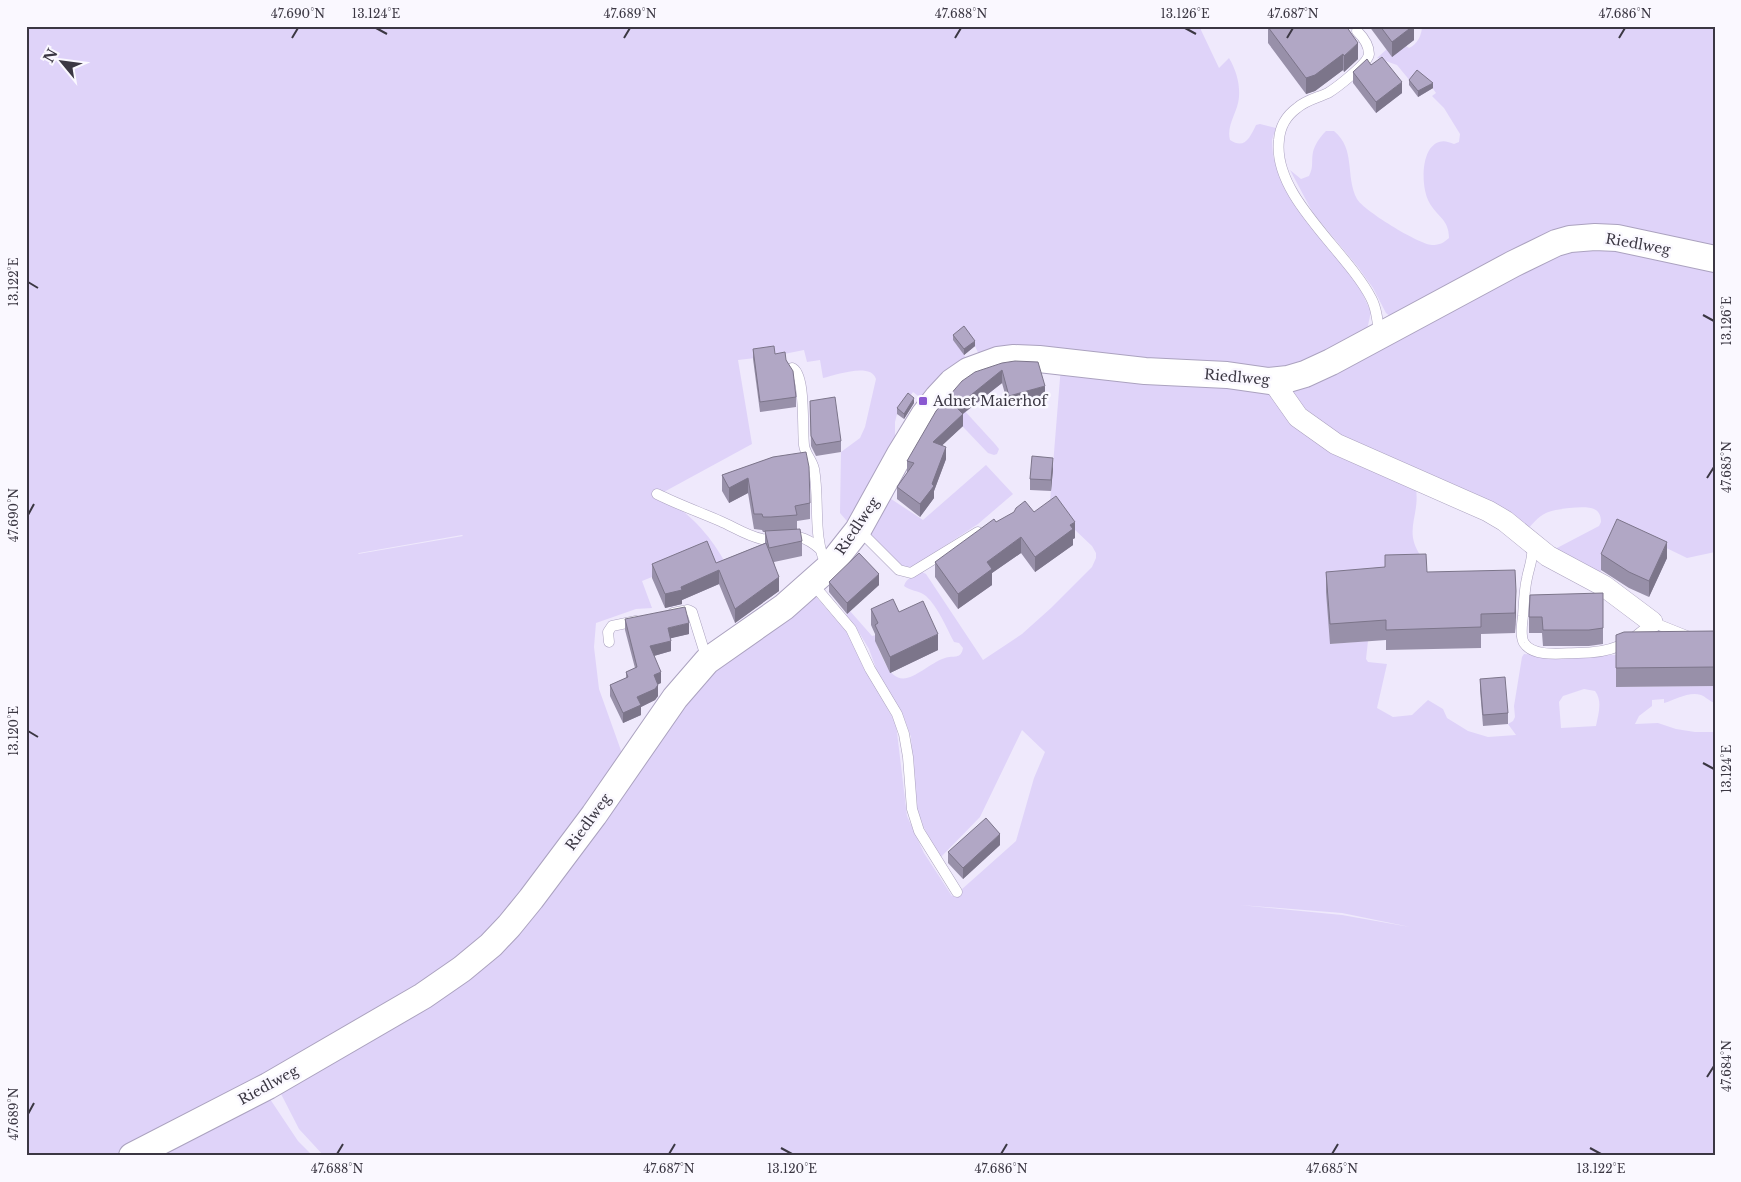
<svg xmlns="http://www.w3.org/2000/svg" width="1741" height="1182" font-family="'Libre Baskerville',serif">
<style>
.green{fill:#dfd3f9;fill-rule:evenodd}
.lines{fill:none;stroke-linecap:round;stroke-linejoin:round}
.service-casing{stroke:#aba2bf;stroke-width:11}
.minor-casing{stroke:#aba2bf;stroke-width:22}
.tertiary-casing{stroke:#aba2bf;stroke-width:28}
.service{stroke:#fff;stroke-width:10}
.minor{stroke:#fff;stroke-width:21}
.tertiary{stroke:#fff;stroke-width:26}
.wall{fill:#9890a9}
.shaded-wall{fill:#7c758a}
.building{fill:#b1a7c5;stroke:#7c758a}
.ticks{fill:none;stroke:#3b3743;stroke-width:2}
.poi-dot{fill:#8a58d1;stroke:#faf8ff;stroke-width:2}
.labels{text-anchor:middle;stroke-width:5;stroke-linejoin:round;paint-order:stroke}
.street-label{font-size:14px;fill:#3b3743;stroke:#faf8ff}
.poi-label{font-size:14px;fill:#3b3743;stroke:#faf8ff;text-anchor:start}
.neatline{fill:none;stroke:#3b3743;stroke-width:2}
.ticks-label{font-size:12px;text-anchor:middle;fill:#3b3743}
</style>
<rect width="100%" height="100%" fill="#efe9fc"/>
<g class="green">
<path d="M 26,26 L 1201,26 L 1201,30 L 1219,68 L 1229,58 C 1236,70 1240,83 1239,97 C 1238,112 1226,125 1230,140 C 1245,150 1250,137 1256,125 L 1260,124 L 1276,128 L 1272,140 L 1273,156 L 1287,192 L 1356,280 L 1371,312 L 1366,334 L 1297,371 L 981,359 L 975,346 L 964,355 L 969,363 L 926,402 L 913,392 L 897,414 L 895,422 L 895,445 L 852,527 L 840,513 L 841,452 L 860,438 L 865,427 L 876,379 C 871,362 836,375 823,378 L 820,360 L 807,362 L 804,350 L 774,356 L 738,360 L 752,444 L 662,493 L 651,494 C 659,498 668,502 675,506 C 697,519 720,549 729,571 L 716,577 L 707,555 L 642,581 L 652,608 L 636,609 L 596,623 L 594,647 L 599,689 L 624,759 L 557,857 L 454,970 L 120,1156 L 26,1156 ZM 462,535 L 463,536 L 358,554 L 359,553 Z"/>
<path d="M 1422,26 L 1715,26 L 1715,254 L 1603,233 L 1391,317 L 1386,313 L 1373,288 L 1358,267 L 1313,213 L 1290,170 L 1301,179 L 1309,176 C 1314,166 1311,162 1313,152 C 1315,144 1320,137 1326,131 L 1334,131 C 1356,149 1345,176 1357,199 C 1363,210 1418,244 1432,245 C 1440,245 1443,243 1449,238 C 1449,219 1437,217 1429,202 C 1421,188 1420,148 1439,142 C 1444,140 1449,142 1454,144 L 1459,142 L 1460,134 L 1444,108 L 1432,96 L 1436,93 L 1431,86 L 1411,82 L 1397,65 L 1377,58 L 1387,49 L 1392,56 L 1406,46 L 1409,48 C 1417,45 1422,35 1422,26 Z"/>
<path d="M 1572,242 L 1715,269 L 1715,552 L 1687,558 L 1621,526 L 1599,575 L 1555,551 L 1557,548 L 1599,526 L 1601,522 C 1601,516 1599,511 1594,509 C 1586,505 1554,509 1546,513 C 1537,517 1532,525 1525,532 L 1354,448 L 1291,397 L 1294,384 Z"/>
<path d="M 1061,366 L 1260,387 L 1416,489 C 1420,516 1403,531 1421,556 L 1330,644 L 1368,641 L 1366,659 L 1368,662 L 1387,664 L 1377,708 L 1393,717 L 1412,715 L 1428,700 L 1443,709 L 1447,718 L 1468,731 L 1488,737 L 1516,735 L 1508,724 L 1513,721 L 1515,717 L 1514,706 L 1522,657 L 1524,654 L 1554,656 L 1616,655 L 1617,687 L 1715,686 L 1715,703 C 1709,701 1706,697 1701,695 C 1689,691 1675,700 1664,703 L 1664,699 L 1652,700 L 1652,706 L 1639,716 L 1635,724 L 1658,723 L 1676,729 L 1695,732 L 1715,732 L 1715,1156 L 324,1156 L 299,1129 L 279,1090 L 447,984 L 699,676 L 811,591 L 852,638 L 870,677 L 896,724 L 907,816 L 924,853 L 952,896 L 961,890 L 1016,841 L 1034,778 L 1045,752 L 1022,730 L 980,817 L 940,858 L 923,826 L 915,803 L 911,737 L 903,715 L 887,693 L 878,674 L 869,649 L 858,631 L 845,616 L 850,611 L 872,636 L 876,635 C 875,644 880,652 884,661 C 901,698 921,666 945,658 C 953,655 961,660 963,648 L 959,643 L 954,642 C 946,627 938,607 926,596 C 918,590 910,591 904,586 C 906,578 915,575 922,572 L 926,574 L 983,660 L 1022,634 L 1051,608 L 1092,567 L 1096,558 L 1096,553 L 1092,546 L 1056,512 L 1050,502 ZM 1584,689 L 1595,691 C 1603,701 1598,715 1596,726 L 1561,728 L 1559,702 L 1563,696 ZM 1240,905 L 1342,913 L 1410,927 L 1342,915 Z"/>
<polygon points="945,408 962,408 995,444 999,449 997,454 994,455 988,453"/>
<path d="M 986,465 L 1013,494 L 978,524 L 914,566 C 910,567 905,568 901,565 C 890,559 876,542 869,532 L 885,495 L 923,520 Z"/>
<polygon points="268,1096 298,1141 313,1156 142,1156"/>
</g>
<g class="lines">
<defs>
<g id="service">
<path d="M 1357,31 C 1363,37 1369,45 1369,54 C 1368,64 1336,88 1328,93 C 1317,98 1306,100 1297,108 C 1286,116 1280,126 1279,140 C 1272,196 1347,251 1371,298 C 1377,309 1378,323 1379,335"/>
<path d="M 792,368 C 806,373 802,429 804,445 C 805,454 812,460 814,469 C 820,502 812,537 827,567"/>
<path d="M 657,494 C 677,504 699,512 720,521 C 734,527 747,536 762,539 C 788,542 795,527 820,549"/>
<polyline points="859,530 899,570 911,573 978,532"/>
<path d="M 1532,545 C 1534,557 1529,567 1527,578 C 1524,591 1524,604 1523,616 C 1522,624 1520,636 1524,643 C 1534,658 1563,653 1578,653 C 1611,653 1629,645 1652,622 L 1687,636"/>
<polyline points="812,583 851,629 870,669 897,714 904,734 908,757 912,809 919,831 957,892"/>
<polyline points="673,613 688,610 692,612 707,660"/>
<polyline points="609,642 608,632 612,626 636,621"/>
</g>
<polyline id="minor" points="1272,380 1298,417 1336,444 1488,511 1505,521 1548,556 1604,586 1652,622"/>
<polyline id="tertiary" points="132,1156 268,1086 423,996 462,969 491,945 509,926 531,899 594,815 675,698 707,661 784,607 828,568 858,530 900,454 924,415 938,397 952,382 968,371 998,360 1014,358 1039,359 1145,371 1227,375 1269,381 1288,379 1305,374 1331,362 1513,264 1556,243 1570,239 1595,237 1617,238 1715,259"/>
</defs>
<use href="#service" class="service-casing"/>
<use href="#minor" class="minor-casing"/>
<use href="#tertiary" class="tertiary-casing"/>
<use href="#service" class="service"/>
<use href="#minor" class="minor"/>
<use href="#tertiary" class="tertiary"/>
</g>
<g class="wall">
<polygon points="1369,26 1414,26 1414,40 1392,57"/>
<polygon points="1268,27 1358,59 1344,72 1343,70 1315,91 1306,94 1268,43"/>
<polygon points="1371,65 1402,93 1376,113 1353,83 1353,72"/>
<polygon points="1409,80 1433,88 1418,97 1409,85"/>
<polygon points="953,335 975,346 964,355 953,340"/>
<polygon points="753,349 775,354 786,360 796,397 796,407 760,412 753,359"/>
<polygon points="1002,363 1045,398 1009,408 1002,383 963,414 963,426 942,445 946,459 934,491 934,498 920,517 897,499 897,487 907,473 907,461"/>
<polygon points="810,401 841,441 841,452 816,456 811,446"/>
<polygon points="914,403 904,419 897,414 897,408"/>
<polygon points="773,457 810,503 810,519 797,521 797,530 802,541 802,556 774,562 779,591 735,623 719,584 682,600 682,604 665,608 652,578 652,564 716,563 765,543 765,532 763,532 762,530 754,529 748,493 729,503 722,491 722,475"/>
<polygon points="1053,469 1051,491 1030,490 1030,479"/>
<polygon points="1034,512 1075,538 1073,539 1073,545 1035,572 1021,553 992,573 992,585 958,609 935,577 935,562 996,522"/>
<polygon points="1601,554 1667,558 1649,597 1629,588 1601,570"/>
<polygon points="1326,572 1427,572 1516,611 1515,633 1481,634 1481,648 1386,650 1386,640 1330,644 1326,592"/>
<polygon points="829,582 879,585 847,614 829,592"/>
<polygon points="1603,593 1603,644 1589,646 1543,646 1542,633 1529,633 1529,617"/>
<polygon points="871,609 899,612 938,650 890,673 875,641 875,634 871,625"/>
<polygon points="625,619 689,634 670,638 671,651 654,656 661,683 658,684 658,696 655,700 641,707 641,715 623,723 610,696 610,685 626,678 626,672 635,668 625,630"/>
<polygon points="1715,631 1715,686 1616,687 1616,635"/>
<polygon points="1480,679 1508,713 1508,724 1483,726 1480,690"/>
<polygon points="1000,845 963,879 948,863 948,852"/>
</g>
<g class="shaded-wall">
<polygon points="1413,26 1414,26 1414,40 1392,57 1392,42"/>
<polygon points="1358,43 1358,59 1344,72 1344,56"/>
<polygon points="1343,54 1343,70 1315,91 1306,94 1306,78"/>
<polygon points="1402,82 1402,93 1376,113 1376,102"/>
<polygon points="1433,83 1433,88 1418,97 1418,91"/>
<polygon points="975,341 975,346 964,355 964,349"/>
<polygon points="1002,370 1002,383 956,419 956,407"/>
<polygon points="1045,386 1045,398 1009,408 1009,396"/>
<polygon points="914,398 914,403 904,419 904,414"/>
<polygon points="963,414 963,426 933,454 933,442"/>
<polygon points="946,447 946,459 934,491 934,498 920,517 920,504"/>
<polygon points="1053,458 1053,469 1051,491 1051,480"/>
<polygon points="748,478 748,493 729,503 729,488"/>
<polygon points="1075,522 1075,538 1073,539 1073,545 1035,572 1035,557 1070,525"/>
<polygon points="1021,537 1021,553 992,573 992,585 958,609 958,594 987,562"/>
<polygon points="1667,542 1667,558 1649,597 1649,581"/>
<polygon points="719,570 719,584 682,600 682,604 665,608 665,594"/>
<polygon points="879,574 879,585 847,614 847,603"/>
<polygon points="779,577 779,591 735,623 735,609"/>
<polygon points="1516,591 1516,611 1515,633 1515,613"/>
<polygon points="689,623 689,634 668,639 668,628"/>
<polygon points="938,634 938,650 890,673 890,657"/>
<polygon points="671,641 671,651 650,657 650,646"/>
<polygon points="661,672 661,683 654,686 654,675"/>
<polygon points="658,685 658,696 655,700 641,707 641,715 623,723 623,713 637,697"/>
<polygon points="1000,834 1000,845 963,879 963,868"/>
</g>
<g class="building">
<polygon points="1269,26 1346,26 1358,43 1344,56 1343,54 1315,75 1306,78 1268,27"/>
<polygon points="1380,26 1413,26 1392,42"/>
<polygon points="1382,57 1402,82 1376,102 1353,72 1367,59 1371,65"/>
<polygon points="1417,70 1433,83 1418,91 1409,80"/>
<polygon points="964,326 975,341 964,349 953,335"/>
<polygon points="774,346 775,354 785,352 786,360 793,371 796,397 760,402 753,349"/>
<polygon points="1015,361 1038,362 1045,386 1009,396 1002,370 956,407 963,414 933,442 946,447 932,484 934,486 920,504 897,487 914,463 907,461 936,411 962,381 975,372 1002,363"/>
<polygon points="908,393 914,398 904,414 897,408"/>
<polygon points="835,397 841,441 816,445 811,436 810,401"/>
<polygon points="806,452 809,467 810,503 795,506 797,515 771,517 763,517 762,514 754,514 748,478 729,488 722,475 773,457"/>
<polygon points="1032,456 1053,458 1051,480 1030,479"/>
<polygon points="1056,496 1075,522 1070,525 1073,529 1035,557 1021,537 987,562 992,569 958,594 935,562 994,519 996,522 1014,512 1016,508 1025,501 1034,512"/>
<polygon points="1617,519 1667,542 1649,581 1629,572 1601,554"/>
<polygon points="800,529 802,541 769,548 765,531"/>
<polygon points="707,541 716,563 766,543 779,577 735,609 719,570 681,587 682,590 665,594 652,564"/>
<polygon points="859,553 879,574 847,603 829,582"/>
<polygon points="1426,554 1427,572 1515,570 1516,591 1515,613 1481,614 1481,627 1386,630 1386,620 1330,624 1326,572 1385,567 1385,555"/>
<polygon points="1603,593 1603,628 1589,630 1543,630 1542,617 1529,617 1530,595"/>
<polygon points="893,599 899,612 923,601 938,634 890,657 875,625 878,623 871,609"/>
<polygon points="685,607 689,623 668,628 671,641 650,646 661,672 654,675 658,685 655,689 637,697 641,705 623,713 610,685 628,677 626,672 637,667 625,619"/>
<polygon points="1715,631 1715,667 1616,668 1616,635 1624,632"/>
<polygon points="1505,677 1508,713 1483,715 1480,679"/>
<polygon points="986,818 1000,834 963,868 948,852"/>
</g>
<path class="ticks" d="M 376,28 L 387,34M 1185,28 L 1196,34M 292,38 L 298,28M 624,38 L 630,28M 955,38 L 961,28M 1287,38 L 1293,28M 1619,38 L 1625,28M 28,282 L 38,288M 1703,315 L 1714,321M 1707,478 L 1714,467M 28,515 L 34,504M 28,731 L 38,737M 1703,763 L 1714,769M 1707,1077 L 1714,1066M 28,1114 L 34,1103M 781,1148 L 792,1154M 1590,1148 L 1601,1154M 337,1154 L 343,1144M 669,1154 L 675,1144M 1001,1154 L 1007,1144M 1332,1154 L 1338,1144"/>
<rect class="poi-dot" x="918" y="396" width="10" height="10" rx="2.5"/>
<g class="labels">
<g class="street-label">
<text transform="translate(1638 244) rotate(10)" y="5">Riedlweg</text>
<text transform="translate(1237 377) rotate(5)" y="5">Riedlweg</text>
<text transform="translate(857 526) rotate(-56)" y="5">Riedlweg</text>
<text transform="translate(588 822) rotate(-54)" y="5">Riedlweg</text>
<text transform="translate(268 1085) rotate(-29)" y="5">Riedlweg</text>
</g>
<g class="poi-label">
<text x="933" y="406">Adnet Maierhof</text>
</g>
</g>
<rect width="1741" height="1182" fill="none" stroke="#faf8ff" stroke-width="55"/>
<g transform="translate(62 62) rotate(299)" stroke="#faf8ff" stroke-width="4" paint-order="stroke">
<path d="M0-4L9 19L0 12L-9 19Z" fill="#3b3743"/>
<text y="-8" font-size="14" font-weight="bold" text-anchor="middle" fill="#3b3743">N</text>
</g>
<rect x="28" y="28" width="1686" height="1126" class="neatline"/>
<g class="ticks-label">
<text x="298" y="18">47.690°N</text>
<text x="376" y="18">13.124°E</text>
<text x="630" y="18">47.689°N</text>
<text x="961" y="18">47.688°N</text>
<text x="1185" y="18">13.126°E</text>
<text x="1293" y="18">47.687°N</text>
<text x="1625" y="18">47.686°N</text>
<text transform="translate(14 282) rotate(-90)" y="4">13.122°E</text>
<text transform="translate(1727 321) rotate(-90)" y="4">13.126°E</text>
<text transform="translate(1727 467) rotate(-90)" y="4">47.685°N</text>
<text transform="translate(14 515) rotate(-90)" y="4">47.690°N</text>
<text transform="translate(14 731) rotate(-90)" y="4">13.120°E</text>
<text transform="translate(1727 769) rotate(-90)" y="4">13.124°E</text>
<text transform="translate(1727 1066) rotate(-90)" y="4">47.684°N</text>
<text transform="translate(14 1114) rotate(-90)" y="4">47.689°N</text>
<text x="337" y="1173">47.688°N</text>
<text x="669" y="1173">47.687°N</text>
<text x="792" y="1173">13.120°E</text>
<text x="1001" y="1173">47.686°N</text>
<text x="1332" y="1173">47.685°N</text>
<text x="1601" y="1173">13.122°E</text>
</g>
</svg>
